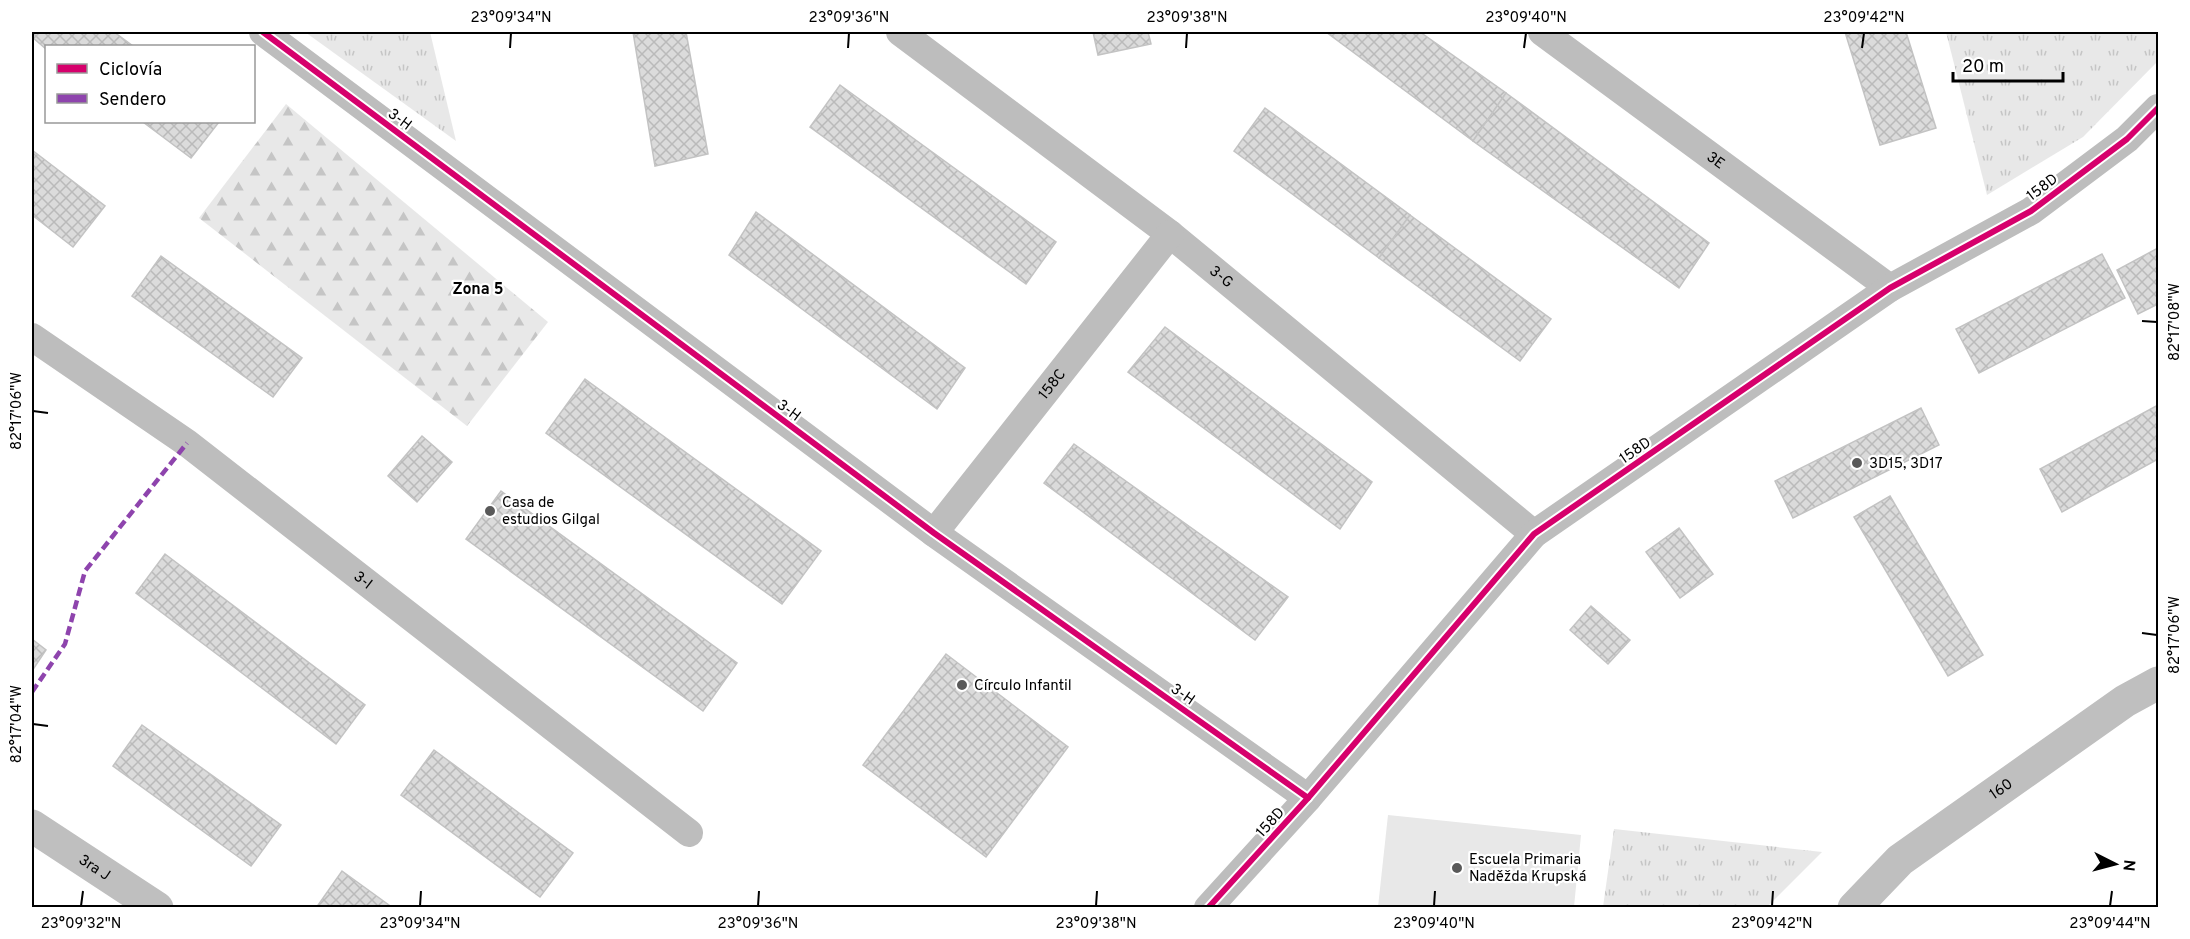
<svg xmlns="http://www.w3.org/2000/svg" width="2190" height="939" font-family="Overpass,sans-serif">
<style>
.grass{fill:url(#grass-tufts)}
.forest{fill:url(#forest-firs)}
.pitch{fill:#e8e8e8}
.building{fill:url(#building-cross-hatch);stroke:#c3c3c3;stroke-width:1.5}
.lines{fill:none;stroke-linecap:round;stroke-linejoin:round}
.street{stroke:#bdbdbd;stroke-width:28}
.secondary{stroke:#bfbfbf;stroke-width:33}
.quiet{stroke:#8e44ad;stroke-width:4.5;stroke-dasharray:9 4.5;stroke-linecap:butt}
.cycleway-casing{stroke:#fff;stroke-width:10}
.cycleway{stroke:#d6006c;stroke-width:6}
.ticks{fill:none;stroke:#000;stroke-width:2}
.poi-dot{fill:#595959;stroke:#fff;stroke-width:2}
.labels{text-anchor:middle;stroke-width:4.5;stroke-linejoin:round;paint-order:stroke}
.street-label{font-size:15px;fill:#000;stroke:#fff}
.poi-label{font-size:15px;fill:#000;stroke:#fff;text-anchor:start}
.neighbourhood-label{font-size:16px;font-weight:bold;fill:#000;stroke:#fff}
.neatline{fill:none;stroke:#000;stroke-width:2}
.ticks-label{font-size:15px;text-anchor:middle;fill:#000}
</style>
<defs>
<pattern id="grass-tufts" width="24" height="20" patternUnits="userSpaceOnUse" patternTransform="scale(1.5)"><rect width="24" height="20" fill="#e8e8e8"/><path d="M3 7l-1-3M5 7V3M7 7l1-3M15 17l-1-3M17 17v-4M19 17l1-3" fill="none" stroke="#c5c5c5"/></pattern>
<pattern id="forest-firs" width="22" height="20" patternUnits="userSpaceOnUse" patternTransform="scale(1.5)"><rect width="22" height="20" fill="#e8e8e8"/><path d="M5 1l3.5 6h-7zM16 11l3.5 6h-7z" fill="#c5c5c5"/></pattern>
<pattern id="building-cross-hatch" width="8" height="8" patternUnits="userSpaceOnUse" patternTransform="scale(1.5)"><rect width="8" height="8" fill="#dbdbdb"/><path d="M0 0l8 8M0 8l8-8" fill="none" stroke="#bababa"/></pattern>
</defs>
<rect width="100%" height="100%" fill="#fff"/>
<g class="grass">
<polygon points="305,32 430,32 456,141"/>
<polygon points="1946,32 2158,32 2158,61 2083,137 1987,195"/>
<polygon points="1614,829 1822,852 1767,907 1603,907"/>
</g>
<polygon class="forest" points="286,104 548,322 467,426 199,218"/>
<polygon class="pitch" points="1388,815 1581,835 1574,907 1378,907"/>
<g class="building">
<polygon points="32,32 114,32 133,46 46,46 46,49 32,37"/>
<polygon points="633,32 686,32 708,154 655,166"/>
<polygon points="1093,32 1148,32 1151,44 1098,55"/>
<polygon points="1326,32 1420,32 1506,93 1473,141"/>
<polygon points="1845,32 1906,32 1936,128 1880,145"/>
<polygon points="840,85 1056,242 1026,284 810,127"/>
<polygon points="1506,93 1709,243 1679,288 1473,141"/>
<polygon points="1265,108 1410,215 1379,258 1234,151"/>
<polygon points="143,122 219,122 191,158"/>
<polygon points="32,150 105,206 73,247 32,215"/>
<polygon points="756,212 965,368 937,409 729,255"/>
<polygon points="1410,215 1551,319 1520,361 1379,258"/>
<polygon points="2158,248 2158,304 2138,314 2117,270"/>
<polygon points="2102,254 2125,298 1979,373 1956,329"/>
<polygon points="161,256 302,358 273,397 132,296"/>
<polygon points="1165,327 1372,482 1340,529 1128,372"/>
<polygon points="585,379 821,551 782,604 546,433"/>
<polygon points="2158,405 2158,459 2062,512 2040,469"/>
<polygon points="1921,408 1939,445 1793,518 1775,481"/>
<polygon points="422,436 452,462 417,502 388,476"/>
<polygon points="1074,444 1288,597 1255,640 1044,483"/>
<polygon points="501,491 737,663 703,711 466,539"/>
<polygon points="1890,496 1983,655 1948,676 1854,517"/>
<polygon points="1679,528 1713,574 1680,598 1646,552"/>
<polygon points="165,554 365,705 336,744 136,593"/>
<polygon points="1591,606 1630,640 1608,664 1570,630"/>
<polygon points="32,639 46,650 32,671"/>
<polygon points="946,654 1068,747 986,857 863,765"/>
<polygon points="142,725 281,825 251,866 113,766"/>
<polygon points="434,750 573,853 540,897 401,795"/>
<polygon points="342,871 393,908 316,908"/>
</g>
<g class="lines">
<g class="street">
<polyline points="263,32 934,533 1308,798"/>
<path id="s1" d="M 900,32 L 1170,234 L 1534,534"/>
<path id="s2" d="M 1542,32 L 1890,288"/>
<path id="s3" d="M 32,337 L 187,443 L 689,833"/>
<path id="s4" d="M 934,533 L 1170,234"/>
<polyline points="1208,908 1308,798 1534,534 1890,288 2031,211 2127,139 2158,108"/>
</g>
<g class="secondary">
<path id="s5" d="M 32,826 L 157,908"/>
<path id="s6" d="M 1854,908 L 1900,860 L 2125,701 L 2158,683"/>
</g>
<polyline class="quiet" points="32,692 65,644 85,571 187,443"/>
<defs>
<g id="cycleway">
<polyline points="263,32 934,533 1308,798"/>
<polyline points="1208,908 1308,798 1534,534 1890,288 2031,211 2127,139 2158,108"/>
</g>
</defs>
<use href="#cycleway" class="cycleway-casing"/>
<use href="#cycleway" class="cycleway"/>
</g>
<path class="ticks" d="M 510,48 L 511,33M 848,48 L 849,33M 1186,48 L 1187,33M 1524,48 L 1526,33M 1862,48 L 1864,33M 2142,321 L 2157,322M 33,411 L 48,413M 2142,633 L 2157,635M 33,724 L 48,726M 81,906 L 83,891M 420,906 L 421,891M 758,906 L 759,891M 1096,906 L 1097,891M 1434,906 L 1435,891M 1772,906 L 1773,891M 2110,906 L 2112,891"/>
<g class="poi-dot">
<circle cx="1857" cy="463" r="6"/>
<circle cx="490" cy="511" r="6"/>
<circle cx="962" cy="685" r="6"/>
<circle cx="1457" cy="868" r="6"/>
</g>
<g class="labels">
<g class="street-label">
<text transform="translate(400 119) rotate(37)" y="5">3-H</text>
<text dy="5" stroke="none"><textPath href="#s2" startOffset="216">3E</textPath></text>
<text transform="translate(2042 187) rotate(-37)" y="5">158D</text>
<text dy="5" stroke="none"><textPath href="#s1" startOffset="404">3-G</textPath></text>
<text dy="5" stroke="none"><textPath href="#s4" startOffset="190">158C</textPath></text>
<text transform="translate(789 410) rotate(37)" y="5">3-H</text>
<text transform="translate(1635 450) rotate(-35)" y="5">158D</text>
<text dy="5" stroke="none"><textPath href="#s3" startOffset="411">3-I</textPath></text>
<text transform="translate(1183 694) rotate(35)" y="5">3-H</text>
<text dy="5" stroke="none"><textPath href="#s6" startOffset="190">160</textPath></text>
<text transform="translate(1270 822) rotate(-48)" y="5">158D</text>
<text dy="5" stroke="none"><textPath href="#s5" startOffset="75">3ra J</textPath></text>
</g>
<g class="poi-label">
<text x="1869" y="468">3D15, 3D17</text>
<text x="502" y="507">Casa de<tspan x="502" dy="17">estudios Gilgal</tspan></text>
<text x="974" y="690">Círculo Infantil</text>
<text x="1469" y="864">Escuela Primaria<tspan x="1469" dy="17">Naděžda Krupská</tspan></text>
</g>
<g class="neighbourhood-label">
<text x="478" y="294">Zona 5</text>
</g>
</g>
<rect width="2190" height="939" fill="none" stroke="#ffffff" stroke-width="66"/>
<rect x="45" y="45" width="210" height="78" fill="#ffffff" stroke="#999999" stroke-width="1.5"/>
<rect x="57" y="64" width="30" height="9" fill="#d6006c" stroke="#999999" stroke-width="1.5"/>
<text x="99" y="75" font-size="18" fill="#000000">Ciclovía</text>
<rect x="57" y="94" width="30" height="9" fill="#8e44ad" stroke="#999999" stroke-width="1.5"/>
<text x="99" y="105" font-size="18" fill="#000000">Sendero</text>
<g transform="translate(2115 864) rotate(96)" stroke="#ffffff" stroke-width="4.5" paint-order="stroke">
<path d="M0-4.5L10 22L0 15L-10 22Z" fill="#000000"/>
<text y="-9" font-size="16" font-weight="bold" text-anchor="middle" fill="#000000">N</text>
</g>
<path d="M1953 72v9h110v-9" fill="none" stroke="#000000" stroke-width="3"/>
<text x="1962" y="72" font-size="18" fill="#000000" stroke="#ffffff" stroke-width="4.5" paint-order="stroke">20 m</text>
<rect x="33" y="33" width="2124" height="873" class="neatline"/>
<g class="ticks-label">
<text x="511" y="22">23°09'34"N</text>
<text x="849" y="22">23°09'36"N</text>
<text x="1187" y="22">23°09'38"N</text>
<text x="1526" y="22">23°09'40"N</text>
<text x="1864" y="22">23°09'42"N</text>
<text transform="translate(2174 322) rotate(-90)" y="5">82°17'08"W</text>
<text transform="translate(16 411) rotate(-90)" y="5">82°17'06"W</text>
<text transform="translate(2174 635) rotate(-90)" y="5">82°17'06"W</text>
<text transform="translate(16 724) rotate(-90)" y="5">82°17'04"W</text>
<text x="81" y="928">23°09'32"N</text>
<text x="420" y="928">23°09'34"N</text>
<text x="758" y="928">23°09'36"N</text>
<text x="1096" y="928">23°09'38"N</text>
<text x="1434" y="928">23°09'40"N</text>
<text x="1772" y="928">23°09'42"N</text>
<text x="2110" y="928">23°09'44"N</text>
</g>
</svg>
